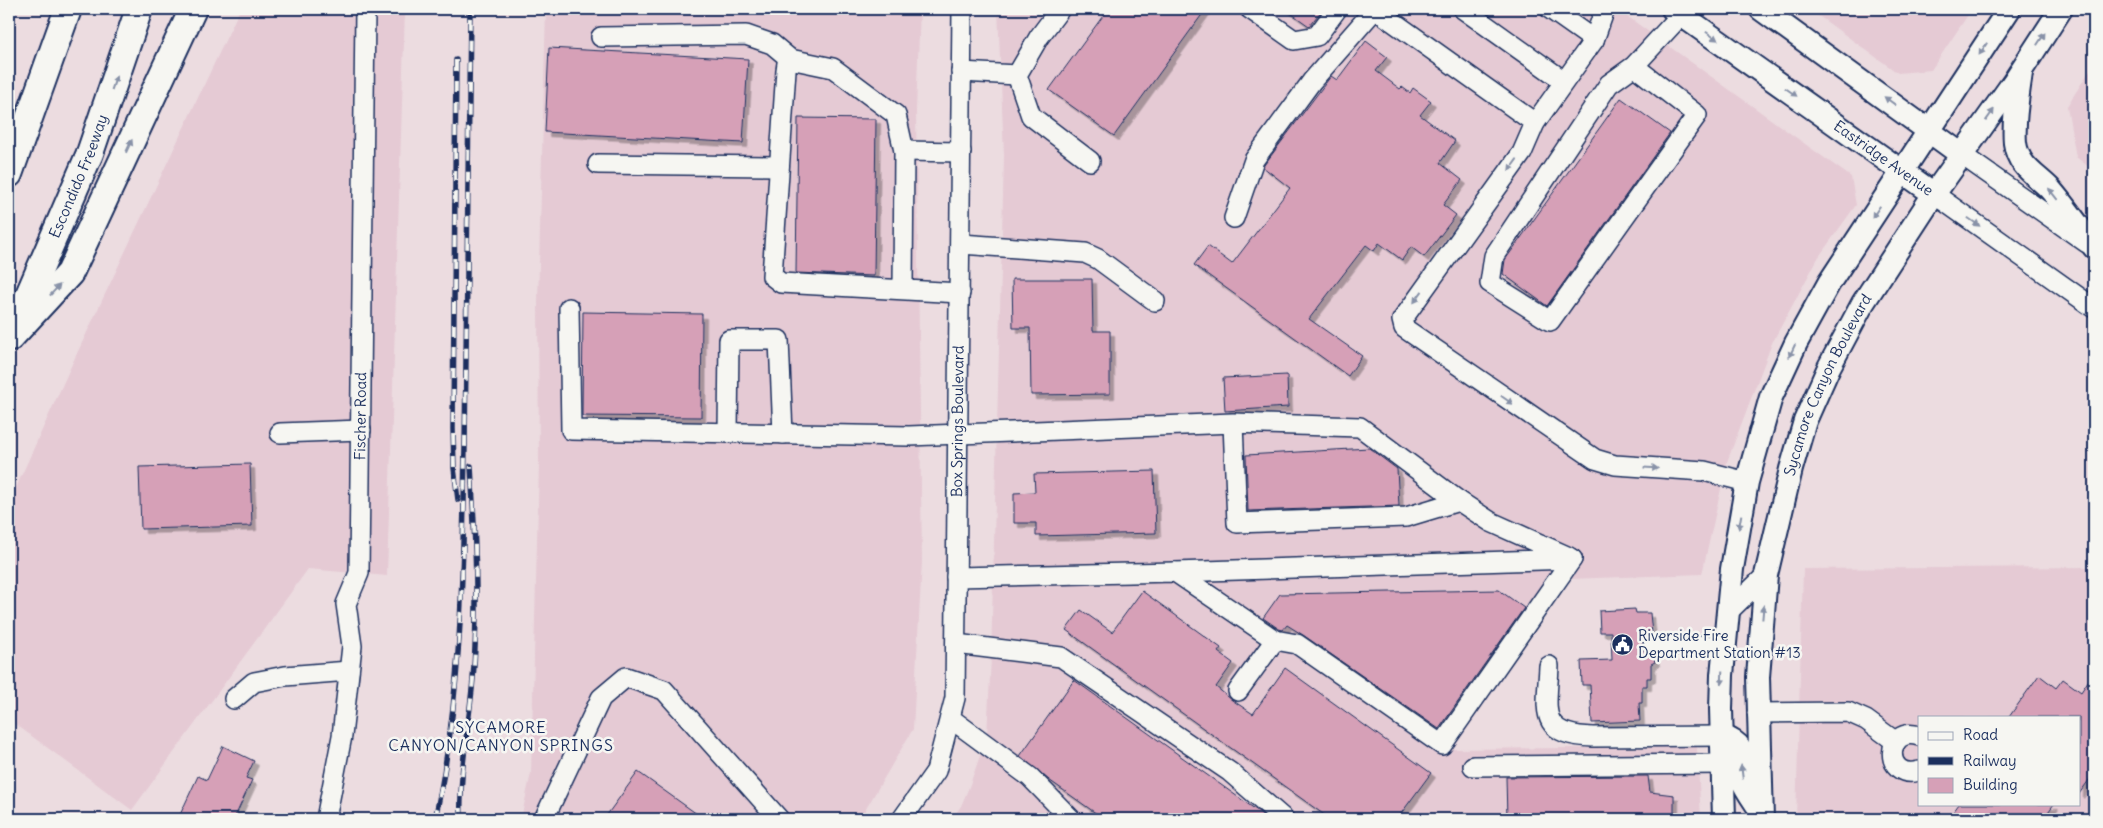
<svg xmlns="http://www.w3.org/2000/svg" width="2103" height="828" font-family="Delius,sans-serif">
<style>
.built{fill:#e5cad4;fill-rule:evenodd}
.building{fill:#d6a0b7;stroke:#1b2f5e;filter:url(#shadow)}
.lines{fill:none;stroke-linecap:round;stroke-linejoin:round}
.minor-casing{stroke:#1b2f5e;stroke-width:22}
.major-casing{stroke:#1b2f5e;stroke-width:26}
.highway-casing{stroke:#1b2f5e;stroke-width:30}
.minor{stroke:#f6f6f2;stroke-width:19}
.major{stroke:#f6f6f2;stroke-width:22}
.highway{stroke:#f6f6f2;stroke-width:26}
.rail-casing{stroke:#1b2f5e;stroke-width:5.5}
.rail{stroke:#f6f6f2;stroke-width:4;stroke-dasharray:11;stroke-linecap:butt}
.oneway{fill:#8892a8}
.labels{text-anchor:middle;stroke-width:5;stroke-linejoin:round;paint-order:stroke}
.street-label{font-size:15px;fill:#1b2f5e;stroke:#f6f6f2}
.poi-label{font-size:15px;fill:#1b2f5e;stroke:#f6f6f2;text-anchor:start}
.neighbourhood-label{font-size:16px;letter-spacing:1px;fill:#1b2f5e;stroke:#f6f6f2}
</style>
<defs>
<filter id="shadow"><feDropShadow dx="4.5" dy="4.5" stdDeviation="0" flood-color="#0004"/></filter>
</defs>
<rect width="100%" height="100%" fill="#ecdce0"/>
<filter id="ink" filterUnits="userSpaceOnUse"><feTurbulence type="fractalNoise" baseFrequency=".02" numOctaves="2"/><feDisplacementMap in="SourceGraphic" scale="10" xChannelSelector="R" yChannelSelector="G"/><feConvolveMatrix kernelMatrix="1 2 1 2 8 2 1 2 1" color-interpolation-filters="sRGB"/></filter>
<g filter="url(#ink)">
<g class="built">
<polygon points="9,9 17,9 9,39"/>
<polygon points="240,9 405,9 387,576 308,569 132,810 18,726 9,722 9,503 72,364"/>
<polygon points="546,9 920,9 916,110 922,561 913,729 860,819 521,819 531,773 539,465 538,302"/>
<polygon points="998,9 1617,9 1851,177 1856,205 1818,258 1772,343 1727,462 1702,574 1570,579 1453,749 1697,747 1701,819 952,819 961,806 969,787 987,736 991,657 1004,156"/>
<polygon points="1809,9 1972,9 1931,70 1898,73"/>
<polygon points="2094,64 2094,171 2076,157 2067,106"/>
<path d="M 2094,567 L 2094,819 L 1796,819 L 1803,569 ZM 1919,717 L 2079,717 L 2079,804 L 1919,804 Z"/>
</g>
<g class="building">
<polygon points="1108,9 1206,9 1114,136 1049,90"/>
<polygon points="1285,9 1323,9 1309,26"/>
<polygon points="1366,41 1387,57 1376,71 1400,89 1402,87 1410,93 1413,88 1431,101 1420,115 1455,141 1440,163 1462,180 1443,205 1456,215 1424,257 1411,247 1402,260 1379,243 1374,251 1366,245 1309,319 1362,356 1348,376 1194,265 1208,246 1232,264 1290,188 1263,167 1264,165 1331,76 1337,80"/>
<polygon points="549,48 748,59 743,143 545,132"/>
<polygon points="1621,98 1670,133 1547,306 1503,274 1505,260"/>
<polygon points="798,118 876,119 874,276 796,273"/>
<polygon points="1012,279 1092,279 1093,331 1110,331 1110,394 1031,395 1030,328 1013,328"/>
<polygon points="583,312 702,314 701,417 582,416"/>
<polygon points="1287,375 1288,407 1225,411 1223,378"/>
<polygon points="1369,448 1397,469 1399,506 1248,511 1246,455"/>
<polygon points="250,464 252,526 141,529 139,467"/>
<polygon points="1154,471 1156,533 1036,536 1036,523 1014,523 1014,493 1035,492 1034,474"/>
<polygon points="1499,590 1524,608 1439,729 1303,635 1287,625 1283,630 1279,629 1263,618 1280,594"/>
<polygon points="1142,591 1221,648 1218,652 1233,663 1216,687 1232,700 1253,714 1285,668 1431,773 1397,819 1330,819 1066,630 1081,610 1112,632"/>
<polygon points="1635,609 1636,613 1650,613 1652,634 1644,639 1642,645 1647,654 1654,656 1655,662 1651,664 1651,678 1647,678 1647,686 1642,686 1642,703 1639,703 1640,721 1592,723 1590,685 1582,685 1581,661 1612,660 1611,632 1600,632 1599,611"/>
<polygon points="2094,672 2094,773 2079,794 2079,717 2009,717 2039,675 2056,688 2063,679 2081,692"/>
<polygon points="1074,680 1259,812 1267,819 1104,819 1049,780 1020,756"/>
<polygon points="223,746 254,761 246,778 252,780 234,819 178,819 198,776 207,780"/>
<polygon points="638,772 704,819 604,819"/>
<polygon points="1648,776 1650,792 1674,795 1674,819 1507,819 1506,777"/>
<polygon points="1959,804 2054,804 2043,819 1948,819"/>
</g>
<g class="lines">
<defs>
<g id="minor">
<polyline points="1060,9 1039,37 1017,75 1031,116 1090,161"/>
<polyline points="1250,9 1294,40 1317,36 1337,9"/>
<polyline points="1375,9 1535,123"/>
<polyline points="1463,9 1564,81"/>
<polyline points="1550,9 1594,40"/>
<polyline points="1605,9 1594,40 1535,123 1522,153 1402,320 1404,328 1595,459 1615,465 1704,471 1747,482"/>
<polyline points="601,37 746,35 772,44 790,59"/>
<polyline points="1634,66 1697,115 1550,321 1490,283 1494,256 1609,84 1634,66 1681,15"/>
<polyline points="961,72 1017,75"/>
<polyline points="904,151 961,152"/>
<polyline points="1962,155 2087,243"/>
<polyline points="598,164 779,166"/>
<polyline points="1934,194 2094,308"/>
<polyline points="1234,218 1254,160 1312,81 1375,9"/>
<polyline points="961,244 1085,253 1098,259 1155,301"/>
<polyline points="903,289 904,151 896,115 833,68 790,59 787,63 786,70 772,276 781,283 960,293"/>
<polyline points="569,308 571,430 909,436 1233,423 1360,427 1459,501 1406,517 1237,523 1233,423"/>
<polyline points="280,433 361,430"/>
<polyline points="728,433 729,340 779,340 783,434"/>
<polyline points="1459,501 1491,522 1569,557"/>
<polyline points="1175,572 1572,559"/>
<polyline points="956,577 1175,572 1275,640 1297,644 1442,745 1572,559"/>
<polyline points="1728,612 1766,575"/>
<polyline points="956,644 1061,657 1230,772 1284,819"/>
<polyline points="1653,645 1724,645"/>
<path d="M 1549,666 C 1547,711 1537,735 1593,737 L 1722,736"/>
<polyline points="1238,691 1275,640"/>
<polyline points="234,699 254,682 285,676 349,671"/>
<polyline points="1757,713 1848,712 1866,720 1896,742"/>
<polyline points="950,718 1030,777 1071,819"/>
<path d="M 1919,736 C 1884,725 1883,781 1919,771"/>
<polyline points="1473,766 1722,764"/>
<path id="s1" d="M 326,819 L 342,736 L 352,646 L 346,604 L 359,573 L 365,9"/>
<polyline points="544,819 601,698 626,677 664,690 779,819"/>
<path id="s2" d="M 902,819 L 936,771 L 955,698 L 962,9"/>
</g>
<g id="major">
<path id="s3" d="M 1673,9 L 1934,194"/>
<polyline points="1761,9 1962,155"/>
<path d="M 2021,73 C 2018,95 2013,120 2015,143 C 2018,166 2035,174 2049,188 C 2065,206 2079,227 2094,247"/>
<path d="M 1722,736 C 1753,748 1734,754 1741,777 C 1744,787 1753,799 1759,808"/>
<polyline points="1724,819 1721,709 1722,675 1732,569 1747,482 1771,397 1796,343 1829,283 2009,9"/>
<path id="s4" d="M 1762,819 L 1758,677 L 1766,575 L 1791,469 L 1805,421 L 1829,367 L 1863,303 L 1934,194 L 2013,83 L 2061,9"/>
</g>
<g id="highway">
<polyline points="9,174 68,9"/>
<path id="s5" d="M 18,320 L 90,153 L 139,9"/>
<polyline points="10,338 70,273 193,9"/>
</g>
</defs>
<use href="#minor" class="minor-casing"/>
<use href="#major" class="major-casing"/>
<use href="#highway" class="highway-casing"/>
<use href="#minor" class="minor"/>
<use href="#major" class="major"/>
<use href="#highway" class="highway"/>
<defs>
<g id="rail">
<polyline points="456,60 453,429 454,468 458,500"/>
<path d="M 435,819 C 462,697 463,570 465,446 C 467,300 468,154 470,9"/>
<path d="M 461,819 C 459,772 469,726 473,679 C 479,609 475,536 471,466"/>
</g>
</defs>
<use href="#rail" class="rail-casing"/>
<use href="#rail" class="rail"/>
</g>
<defs><path id="oneway-solid" d="M-6-.8H1V-3.2L6.5 0L1 3.2V.8H-6Z" transform="scale(1.25)"/></defs>
<g class="oneway">
<use href="#oneway-solid" transform="translate(1712 36) rotate(35)"/>
<use href="#oneway-solid" transform="translate(2041 39) rotate(-57)"/>
<use href="#oneway-solid" transform="translate(1983 49) rotate(123)"/>
<use href="#oneway-solid" transform="translate(114 83) rotate(-71)"/>
<use href="#oneway-solid" transform="translate(1791 92) rotate(35)"/>
<use href="#oneway-solid" transform="translate(1890 101) rotate(-144)"/>
<use href="#oneway-solid" transform="translate(1990 115) rotate(-55)"/>
<use href="#oneway-solid" transform="translate(129 146) rotate(-65)"/>
<use href="#oneway-solid" transform="translate(1513 165) rotate(126)"/>
<use href="#oneway-solid" transform="translate(2053 194) rotate(-128)"/>
<use href="#oneway-solid" transform="translate(1876 212) rotate(124)"/>
<use href="#oneway-solid" transform="translate(1974 222) rotate(35)"/>
<use href="#oneway-solid" transform="translate(55 290) rotate(-47)"/>
<use href="#oneway-solid" transform="translate(1418 297) rotate(126)"/>
<use href="#oneway-solid" transform="translate(1792 351) rotate(115)"/>
<use href="#oneway-solid" transform="translate(1507 400) rotate(35)"/>
<use href="#oneway-solid" transform="translate(1651 468) rotate(3)"/>
<use href="#oneway-solid" transform="translate(1740 522) rotate(100)"/>
<use href="#oneway-solid" transform="translate(1763 612) rotate(-85)"/>
<use href="#oneway-solid" transform="translate(1722 678) rotate(92)"/>
<use href="#oneway-solid" transform="translate(1742 772) rotate(-97)"/>
</g>
</g>
<defs>
<symbol id="civic-disc" viewBox="-11 -11 22 22"><circle r="9.5" fill="#1b2f5e" stroke="#f6f6f2"/><path d="M-.6-6.5H3V-4.5H.6V-3L4-1V1h2V6H-6V1h2V-1L-.6-3ZM-1.2 2.5V6h2.4V2.5Z" fill="#fff"/></symbol>
</defs>
<g fill-rule="evenodd">
<use href="#civic-disc" x="1610" y="632" width="25" height="25"/>
</g>
<g class="labels">
<g class="street-label">
<text dy="5" stroke="none"><textPath href="#s3" startOffset="258">Eastridge Avenue</textPath></text>
<text dy="5" stroke="none"><textPath href="#s5" startOffset="156">Escondido Freeway</textPath></text>
<text dy="5" stroke="none"><textPath href="#s4" startOffset="445">Sycamore Canyon Boulevard</textPath></text>
<text dy="5" stroke="none"><textPath href="#s1" startOffset="408">Fischer Road</textPath></text>
<text dy="5" stroke="none"><textPath href="#s2" startOffset="411">Box Springs Boulevard</textPath></text>
</g>
<g class="poi-label">
<text x="1638" y="641">Riverside Fire<tspan x="1638" dy="17">Department Station #13</tspan></text>
</g>
<g class="neighbourhood-label">
<text x="501" y="733">SYCAMORE<tspan x="501" dy="18">CANYON/CANYON SPRINGS</tspan></text>
</g>
</g>
<rect width="2103" height="828" fill="none" stroke="#f6f6f2" stroke-width="30"/>
<rect x="15" y="15" width="2073" height="798" fill="none" stroke="#1b2f5e" stroke-width="2" filter="url(#ink)"/>
<rect x="1918" y="716" width="162" height="90" fill="#f6f6f2" stroke="#9ea6b7"/>
<rect x="1928" y="732" width="25" height="8" fill="#f6f6f2" stroke="#9ea6b7"/>
<text x="1963" y="740" font-size="15" fill="#1b2f5e">Road</text>
<rect x="1928" y="757" width="25" height="8" fill="#1b2f5e" stroke="#9ea6b7"/>
<text x="1963" y="766" font-size="15" fill="#1b2f5e">Railway</text>
<rect x="1928" y="778" width="25" height="15" fill="#d6a0b7" stroke="#9ea6b7"/>
<text x="1963" y="790" font-size="15" fill="#1b2f5e">Building</text>
</svg>
